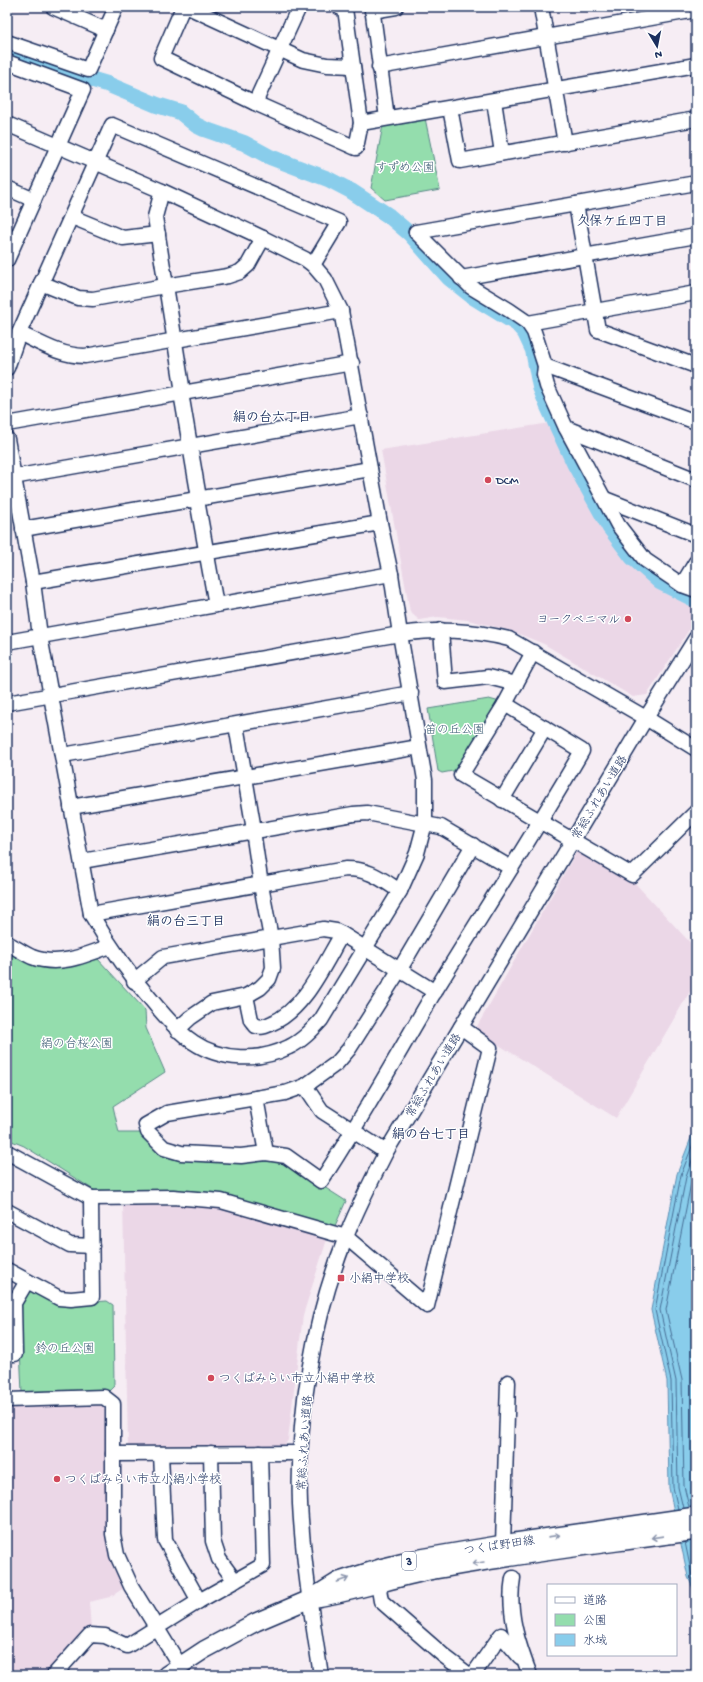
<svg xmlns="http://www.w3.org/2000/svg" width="703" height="1682" font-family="'Gochi Hand','Klee One',sans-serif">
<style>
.built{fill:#ebd7e7}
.green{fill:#94ddad;stroke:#588686}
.water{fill:#89cdeb;stroke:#5d8eb3}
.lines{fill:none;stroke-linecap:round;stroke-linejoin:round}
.shore{stroke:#476e96;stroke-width:1}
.river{stroke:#89cdeb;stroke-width:16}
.minor-casing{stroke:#1b2f5e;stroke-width:17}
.major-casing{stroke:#1b2f5e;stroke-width:20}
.minor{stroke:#fff;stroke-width:14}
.major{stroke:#fff;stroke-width:17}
.oneway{stroke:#8d97ae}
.poi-dot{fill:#d1495b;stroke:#fff;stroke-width:1.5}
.labels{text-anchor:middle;stroke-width:3;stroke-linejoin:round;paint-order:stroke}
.shield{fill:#fff;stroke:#5f6d8e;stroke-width:1}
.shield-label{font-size:11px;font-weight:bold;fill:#1b2f5e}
.park-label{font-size:12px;fill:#395a72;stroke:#fff}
.poi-label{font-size:12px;fill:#1b2f5e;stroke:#fff;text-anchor:start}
.street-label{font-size:12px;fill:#1b2f5e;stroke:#fff}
.neighbourhood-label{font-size:13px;font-weight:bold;fill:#1b2f5e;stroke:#fff}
</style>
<rect width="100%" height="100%" fill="#f6edf4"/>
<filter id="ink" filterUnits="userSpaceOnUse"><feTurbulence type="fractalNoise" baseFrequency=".025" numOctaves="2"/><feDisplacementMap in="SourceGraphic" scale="8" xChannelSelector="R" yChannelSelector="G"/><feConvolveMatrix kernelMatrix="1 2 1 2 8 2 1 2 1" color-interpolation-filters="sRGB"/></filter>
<g filter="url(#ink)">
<g class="built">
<polygon points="550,423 605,534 620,553 648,580 668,594 696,609 696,619 647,695 633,697 544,644 509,630 468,620 438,617 419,620 410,612 381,450"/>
<polygon points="577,851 634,882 696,949 696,981 616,1118 475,1030"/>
<polygon points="123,1202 196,1203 230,1208 328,1236 303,1315 288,1440 284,1446 128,1446"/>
<polygon points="101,1405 104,1407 108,1551 113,1568 124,1588 110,1597 89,1602 91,1629 50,1675 7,1675 7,1407"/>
</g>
<g class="green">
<polygon points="425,118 440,190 385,200 371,188 383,125"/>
<polygon points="489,699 500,702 458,770 442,773 438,771 428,709"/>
<polygon points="7,950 97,958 145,1010 146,1028 165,1072 113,1106 119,1133 142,1133 163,1154 222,1162 272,1157 280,1159 346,1201 334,1228 221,1195 97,1192 24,1146 7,1139"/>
<polygon points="31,1289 78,1303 107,1301 113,1305 114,1386 108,1392 22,1393 18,1303 26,1290"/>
</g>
<polygon class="water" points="696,1125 696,1595 688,1577 669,1488 667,1381 651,1310 677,1174"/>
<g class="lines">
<g class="shore">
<polyline points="689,1507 684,1486 682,1380 666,1310 692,1178 696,1167"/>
<polyline points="683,1508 678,1487 676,1381 660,1310 686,1177 696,1150"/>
<polyline points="678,1509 673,1487 671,1381 655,1310 681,1175 696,1136"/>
<polyline points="685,1542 692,1576 696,1585"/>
</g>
<polyline class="river" points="7,52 36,63 107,84 157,105 180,112 196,125 204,129 244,143 270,157 328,179 351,191 389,216 410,234 449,278 473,297 517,324 525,333 533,350 540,387 548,407 574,463 610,528 632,557 660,582 696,600"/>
<defs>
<g id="minor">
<polyline points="53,7 106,30"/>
<polyline points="183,7 161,58 255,103 356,148 361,123 345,9 339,7"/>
<polyline points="188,7 303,60 327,65 353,66"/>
<polyline points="372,7 387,118"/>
<polyline points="541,7 565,143"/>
<polyline points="372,11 396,7"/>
<polyline points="7,42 88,70 116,7"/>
<polyline points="7,62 83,90 7,260"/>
<polyline points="379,67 696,10"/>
<polyline points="494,101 502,153"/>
<polyline points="255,103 299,7"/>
<polyline points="450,108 460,161 696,119"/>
<polyline points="361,123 696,65"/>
<path d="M 7,124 L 162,191 L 263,238 L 305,259 L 313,265 L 325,279 L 341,311 L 380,523 L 391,574 L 400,634 L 425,780 L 425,823 L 417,853 L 400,891 L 321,1020 C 312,1030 302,1041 289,1047 C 259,1062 221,1061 193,1042 C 179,1033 169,1020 158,1008 C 132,978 111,949 91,914 L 40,636 L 33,582 L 7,439"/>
<polyline points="7,188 34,200"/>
<polyline points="162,191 155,217 182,386 181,393 198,492 197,500 216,605"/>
<polyline points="576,204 598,330 696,366"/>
<polyline points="72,217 123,238 158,234"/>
<polyline points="416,232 471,287 509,310 528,323 534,332 538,344 545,366 544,375 547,386 566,428 618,525 645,560 682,585 696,590"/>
<polyline points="416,232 696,183"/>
<polyline points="461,278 696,236"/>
<polyline points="41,283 78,298 93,299 165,286 228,276 240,272 248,265 263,238"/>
<polyline points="528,323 696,293"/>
<path d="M 19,333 C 40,343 61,356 85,356 L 341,311"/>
<polyline points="545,366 696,422"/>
<polyline points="7,368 19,333 112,125 339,222 313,265"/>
<polyline points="7,424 352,363"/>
<polyline points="566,428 696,480"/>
<polyline points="13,477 361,416"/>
<polyline points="605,499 696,535"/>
<polyline points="23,529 370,469"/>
<polyline points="33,582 380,523"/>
<polyline points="682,585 696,562"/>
<polyline points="441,630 445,682 488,677 516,684"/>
<polyline points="7,642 391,574"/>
<polyline points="533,652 505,704 461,775 632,875 696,812"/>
<path d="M 7,703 L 400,634 C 440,629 468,629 509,639 L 646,718 L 696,749"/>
<polyline points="63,755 411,693"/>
<polyline points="502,800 545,728"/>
<polyline points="71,807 419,747"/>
<path d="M 473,845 L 400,969 L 349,1049 L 337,1063 L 305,1086 L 285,1093 L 167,1113 L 146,1125 L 148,1132 L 164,1148 L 181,1153 L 241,1156 L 266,1153 L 286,1156 L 321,1181 C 362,1119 397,1055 435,991 C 484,911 535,832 582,751 L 505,704"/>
<polyline points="82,861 353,814 367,813 441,827 511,868"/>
<path d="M 91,914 L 346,869 C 370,869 381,879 400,891"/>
<path d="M 7,943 C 15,947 23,953 32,957 C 58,967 84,956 110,946"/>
<polyline points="134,981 163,957 323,929 336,931 342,934 435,992"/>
<path d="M 246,996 L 251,1020 L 256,1026 C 261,1028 265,1026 270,1024 C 304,1011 324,964 342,934"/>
<polyline points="177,1030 190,1018 212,1003 246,996 260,988 269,979 273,968 271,938 261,885 253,831 253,824 236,725"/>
<polyline points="305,1086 322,1111 386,1152"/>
<polyline points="256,1098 266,1153"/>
<polyline points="7,1152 91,1198 173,1197 221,1201 346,1237 427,1306 490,1048 461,1027"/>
<polyline points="7,1211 70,1245 92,1246"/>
<polyline points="7,1270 59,1298 71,1299 92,1297 91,1198"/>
<polyline points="7,1354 15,1354 14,1303 27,1281"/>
<polyline points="7,1400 104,1397 113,1404 113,1534 117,1555 131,1586 180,1666"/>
<polyline points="211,1453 213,1541 219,1559 235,1581"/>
<polyline points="113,1454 301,1453"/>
<polyline points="161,1454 165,1540 199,1601"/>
<polyline points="503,1544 508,1382"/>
<path d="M 513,1578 C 507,1612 518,1644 530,1675"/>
<polyline points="378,1583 381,1601 444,1656 469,1675"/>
<polyline points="54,1675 90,1635 105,1636 127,1646 199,1601 263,1565 260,1453"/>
<path d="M 321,1675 C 312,1618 303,1561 300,1504 C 297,1414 313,1320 346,1237 C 357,1208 372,1180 386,1152 L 646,718 L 696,638"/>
<polyline points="473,1675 501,1635 520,1657"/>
</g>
<g id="major">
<path d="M 316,1598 C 355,1592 391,1579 429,1571 C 517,1554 607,1544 696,1531"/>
<polyline points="166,1675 204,1650 256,1622 310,1599 339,1581 380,1568 421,1558 515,1542 696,1516"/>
</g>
</defs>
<use href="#minor" class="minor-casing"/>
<use href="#major" class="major-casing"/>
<use href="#minor" class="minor"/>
<use href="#major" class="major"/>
</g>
<defs><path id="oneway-shaft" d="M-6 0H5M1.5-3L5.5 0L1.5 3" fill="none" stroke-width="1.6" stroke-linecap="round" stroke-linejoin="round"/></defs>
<g class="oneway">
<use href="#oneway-shaft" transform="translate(554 1536) rotate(-8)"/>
<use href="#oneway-shaft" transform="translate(657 1537) rotate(172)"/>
<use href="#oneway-shaft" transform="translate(478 1563) rotate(171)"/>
<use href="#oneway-shaft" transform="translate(343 1580) rotate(-20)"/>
</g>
</g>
<g class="poi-dot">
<circle cx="488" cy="480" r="4"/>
<circle cx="628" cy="619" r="4"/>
<rect x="337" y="1274" width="8" height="8" rx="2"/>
<circle cx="211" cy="1378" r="4"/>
<circle cx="57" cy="1479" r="4"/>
</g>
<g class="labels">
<rect class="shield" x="402" y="1552" width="14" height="18" rx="3"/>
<g class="shield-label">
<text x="409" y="1565">3</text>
</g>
<g class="park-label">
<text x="405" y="171">すずめ公園</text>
<text x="455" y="733">笛の丘公園</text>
<text x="77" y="1047">絹の台桜公園</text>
<text x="65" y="1352">鈴の丘公園</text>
</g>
<g class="poi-label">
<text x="496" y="484">DCM</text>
<text x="620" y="623" text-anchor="end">ヨークベニマル</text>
<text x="349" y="1282">小絹中学校</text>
<text x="219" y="1382">つくばみらい市立小絹中学校</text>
<text x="65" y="1483">つくばみらい市立小絹小学校</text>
</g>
<g class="street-label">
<text transform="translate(599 797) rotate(-59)" y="4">常総ふれあい道路</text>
<text transform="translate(433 1075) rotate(-59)" y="4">常総ふれあい道路</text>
<text transform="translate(304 1443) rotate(-86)" y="4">常総ふれあい道路</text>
<text transform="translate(499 1545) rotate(-9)" y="4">つくば野田線</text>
</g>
<g class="neighbourhood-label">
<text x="622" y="225">久保ケ丘四丁目</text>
<text x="272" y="421">絹の台六丁目</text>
<text x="186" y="925">絹の台三丁目</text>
<text x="431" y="1138">絹の台七丁目</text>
</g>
</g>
<rect width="703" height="1682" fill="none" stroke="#fff" stroke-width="24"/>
<rect x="12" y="12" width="679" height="1658" fill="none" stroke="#1b2f5e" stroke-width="1.5" filter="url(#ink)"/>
<rect x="547" y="1584" width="130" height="72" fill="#ffffff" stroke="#a4acbf"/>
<rect x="555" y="1597" width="20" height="6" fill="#ffffff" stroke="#a4acbf"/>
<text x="583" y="1604" font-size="12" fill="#1b2f5e">道路</text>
<rect x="555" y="1614" width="20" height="12" fill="#94ddad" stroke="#a4acbf"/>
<text x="583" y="1624" font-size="12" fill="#1b2f5e">公園</text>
<rect x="555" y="1634" width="20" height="12" fill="#89cdeb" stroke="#a4acbf"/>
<text x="583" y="1644" font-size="12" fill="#1b2f5e">水域</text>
<g transform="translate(657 46) rotate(170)" stroke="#ffffff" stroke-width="3" paint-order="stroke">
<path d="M0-3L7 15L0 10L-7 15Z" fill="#1b2f5e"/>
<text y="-6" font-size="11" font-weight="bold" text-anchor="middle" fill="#1b2f5e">N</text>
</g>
</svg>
